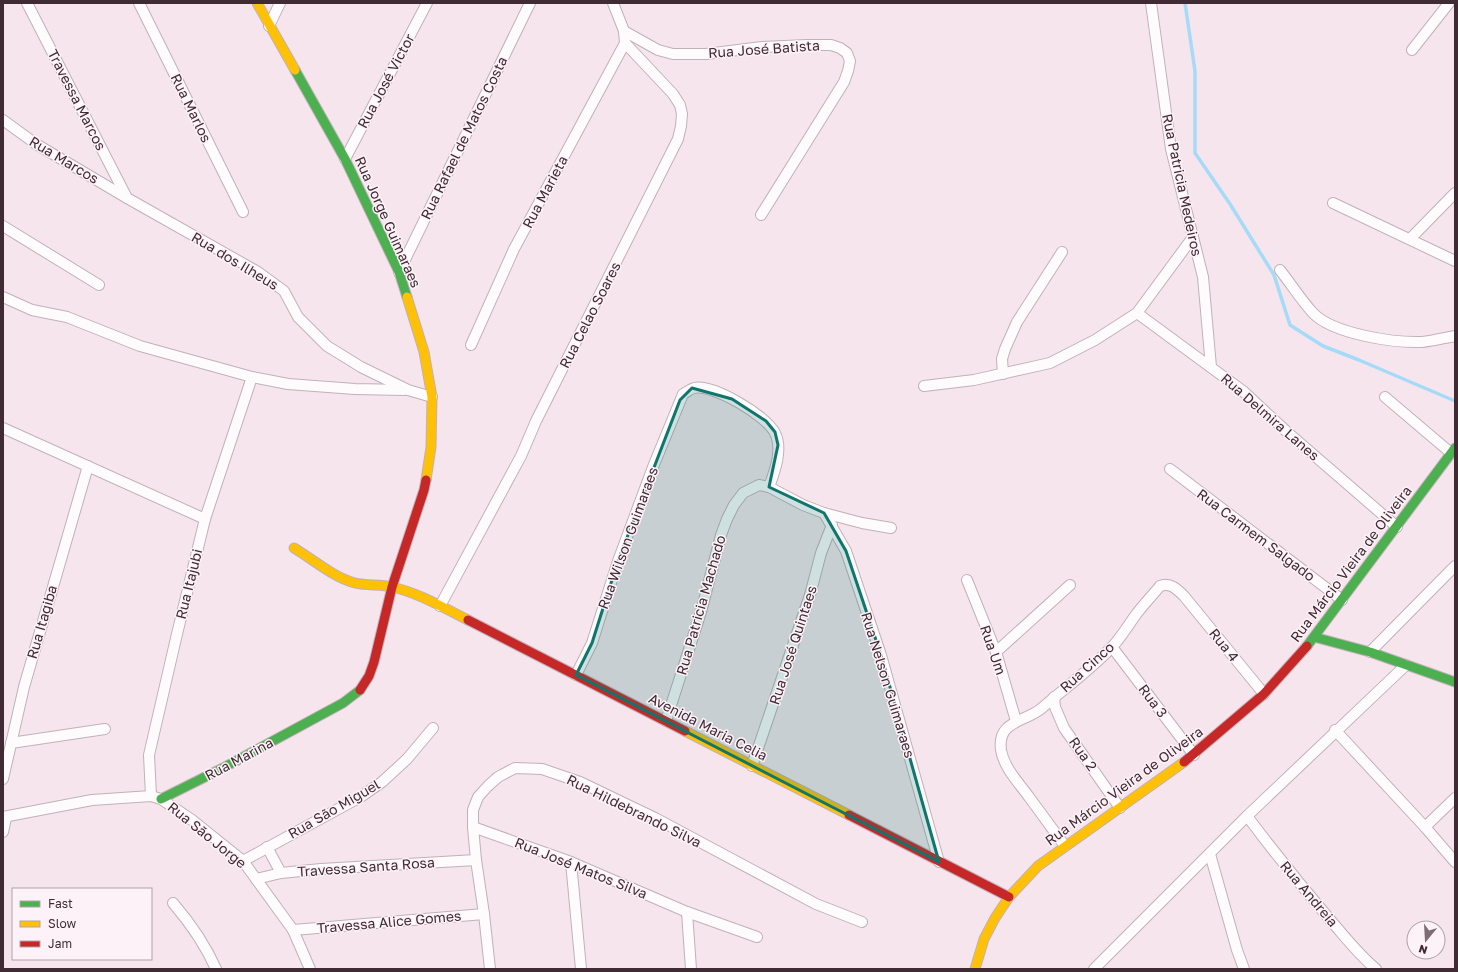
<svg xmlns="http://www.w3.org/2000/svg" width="1458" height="972" font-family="'Golos Text',sans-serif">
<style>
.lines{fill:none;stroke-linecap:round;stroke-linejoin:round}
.stream{stroke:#a6dbf8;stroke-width:3.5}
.street-casing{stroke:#c1b1b9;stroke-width:12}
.fast-casing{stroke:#c1b1b9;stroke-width:11}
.slow-casing{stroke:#c1b1b9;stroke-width:11}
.jam-casing{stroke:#c1b1b9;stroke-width:11}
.street{stroke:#fefbfc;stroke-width:10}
.fast{stroke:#4caf50;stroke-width:9}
.slow{stroke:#ffc107;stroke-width:9}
.jam{stroke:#c62828;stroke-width:9}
.marked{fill:#0f766e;fill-opacity:0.2;stroke:#0f766e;stroke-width:3;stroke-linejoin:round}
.labels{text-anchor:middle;stroke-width:3;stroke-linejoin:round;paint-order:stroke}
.street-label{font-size:14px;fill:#402b35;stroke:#fdf2f7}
</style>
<rect width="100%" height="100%" fill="#f6e5ed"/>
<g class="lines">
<polyline class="stream" points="1185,3 1195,71 1195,153 1230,204 1274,275 1290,325 1323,346 1359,360 1455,401"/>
<defs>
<g id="street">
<polyline points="27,3 127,198"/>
<polyline points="139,3 243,212"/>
<polyline points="613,3 624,31 658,50 673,54 706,54 762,47 807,45 831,45 840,48 847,53 850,61 848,71 844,82 761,215"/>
<polyline points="1151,3 1171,149 1203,277 1211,367"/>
<polyline points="269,26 280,3"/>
<polyline points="1412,50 1449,3"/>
<polyline points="3,120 36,144 127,198 258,272 284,291 298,317 327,346 361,367 408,390 432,397"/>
<polyline points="345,159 427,3"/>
<polyline points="1333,203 1455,261"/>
<polyline points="3,226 99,285"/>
<polyline points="1410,239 1455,193"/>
<path d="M 1280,270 C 1291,284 1301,300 1313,313 C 1333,334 1394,343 1422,342 C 1433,341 1444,338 1455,336"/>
<polyline points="399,272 530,3"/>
<polyline points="3,297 32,310 67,317 140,346 252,377 288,384 355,389 404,390"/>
<polyline points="1137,313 1243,391 1286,431 1397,527"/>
<polyline points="471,345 514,249 625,43"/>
<polyline points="1003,374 1002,359 1005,349 1017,322 1062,252"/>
<polyline points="924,386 974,380 1050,363 1095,340 1137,313 1193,237"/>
<polyline points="1385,397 1451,453"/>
<polyline points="3,428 205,519"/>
<polyline points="1170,469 1342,600"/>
<polyline points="824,513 846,551 881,655 939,862"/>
<polyline points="967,580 996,652 1016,721"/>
<polyline points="440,606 521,456 536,421 678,139 681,126 682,114 680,105 673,94 625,43 624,31"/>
<polyline points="1112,647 1194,755"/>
<polyline points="996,652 1070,585"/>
<polyline points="1370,652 1455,566"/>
<path d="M 576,675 L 592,643 L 618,561 L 653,467 L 683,394 C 687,392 690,389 694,388 C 713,384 766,415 775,433 C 783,449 775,471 769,487"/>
<polyline points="1054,697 1055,707 1064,728 1120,808"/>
<polyline points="666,721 701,612 721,535 727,519 734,505 743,493 759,485 769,487 803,505 824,513 862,523 891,528"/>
<polyline points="1335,730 1425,827 1455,862"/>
<polyline points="11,743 105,729"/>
<polyline points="752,766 810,595 821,553 832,525"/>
<polyline points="3,779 24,687 88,466"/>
<polyline points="151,796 149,755 177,634 205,519 252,377"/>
<path d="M 1247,816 C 1274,852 1302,887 1332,922 C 1346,938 1359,955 1376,969"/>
<polyline points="3,817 92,800 151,796 161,799 192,820 243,861 293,930 310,969"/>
<polyline points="473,827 571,862 687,912 757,937"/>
<polyline points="1425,827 1455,798"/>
<polyline points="3,832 6,818"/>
<path d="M 1065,846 C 1053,830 1041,813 1029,797 C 1019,783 1004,768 1001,750 C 997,720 1026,722 1042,708 C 1065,688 1090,670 1111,648 C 1120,639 1127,627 1135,616 C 1142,606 1152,596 1160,586 C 1170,582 1177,589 1184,596 L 1264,694"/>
<polyline points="267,847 281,873"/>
<polyline points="1210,854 1237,950 1244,969"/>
<polyline points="243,861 362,796 382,782 407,759 433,728"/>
<polyline points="571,862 581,969"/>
<polyline points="256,879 281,873 321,869 476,860"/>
<path d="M 173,903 C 191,924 205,944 216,969"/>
<polyline points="687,912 691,969"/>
<polyline points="293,930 484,914"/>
<polyline points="490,969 484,914 476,860 473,827 473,810 478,797 488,786 498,777 515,768 542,769 580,782 657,819 816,904 862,922"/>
<polyline points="1094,969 1247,816 1406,665"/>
</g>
<g id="fast">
<polyline points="295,70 345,159 399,272 407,297"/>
<polyline points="1314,637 1370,652 1455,682"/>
<polyline points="1307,646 1455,448"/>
<polyline points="161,799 223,768 343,703 360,690"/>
</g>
<g id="slow">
<polyline points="257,3 295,70"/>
<polyline points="407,297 424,352 432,397 431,447 426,480"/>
<path d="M 294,548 C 314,560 333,577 355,583 C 367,586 380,584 392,587 C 419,593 444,608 468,620"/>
<polyline points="685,731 849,815"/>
<polyline points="975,969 984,939 995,918 1009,897 1038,866 1184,762"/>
</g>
<g id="jam">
<polyline points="468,620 685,731"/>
<polyline points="360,690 369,676 374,662 392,587 424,490 426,480"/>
<polyline points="1184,762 1264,694 1307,646"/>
<polyline points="849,815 1009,897"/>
</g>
</defs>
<use href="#street" class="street-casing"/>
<use href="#fast" class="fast-casing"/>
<use href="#slow" class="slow-casing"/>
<use href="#jam" class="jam-casing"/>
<use href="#street" class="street"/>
<use href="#fast" class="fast"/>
<use href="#slow" class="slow"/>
<use href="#jam" class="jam"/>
</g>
<path class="marked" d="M 692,388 L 732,399 L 766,421 L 775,432 L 778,445 L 769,487 L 824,513 L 846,551 L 881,655 L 939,862 L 576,675 L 592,643 L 618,561 L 680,400 Z"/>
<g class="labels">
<g class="street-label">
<text transform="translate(764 49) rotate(-4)" y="5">Rua José Batista</text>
<text transform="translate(386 81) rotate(-62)" y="5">Rua José Victor</text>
<text transform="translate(77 100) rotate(63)" y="5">Travessa Marcos</text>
<text transform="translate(191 108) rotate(64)" y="5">Rua Marlos</text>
<text transform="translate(464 138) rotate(-64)" y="5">Rua Rafael de Matos Costa</text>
<text transform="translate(64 160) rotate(31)" y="5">Rua Marcos</text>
<text transform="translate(1182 185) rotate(78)" y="5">Rua Patricia Medeiros</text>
<text transform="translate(545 192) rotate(-62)" y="5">Rua Marieta</text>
<text transform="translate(388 222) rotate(66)" y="5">Rua Jorge Guimaraes</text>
<text transform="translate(235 261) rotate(31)" y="5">Rua dos Ilheus</text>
<text transform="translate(590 315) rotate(-63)" y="5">Rua Celao Soares</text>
<text transform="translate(1270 417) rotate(41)" y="5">Rua Delmira Lanes</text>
<text transform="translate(1256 535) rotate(37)" y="5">Rua Carmem Salgado</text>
<text transform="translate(628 538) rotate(-70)" y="5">Rua Wilson Guimaraes</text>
<text transform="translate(1351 564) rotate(-53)" y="5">Rua Márcio Vieira de Oliveira</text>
<text transform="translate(189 584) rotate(-76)" y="5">Rua Itajubi</text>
<text transform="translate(701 605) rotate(-74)" y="5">Rua Patricia Machado</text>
<text transform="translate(42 622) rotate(-74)" y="5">Rua Itagiba</text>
<text transform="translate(793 645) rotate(-72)" y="5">Rua José Quintaes</text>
<text transform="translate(1224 645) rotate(51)" y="5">Rua 4</text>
<text transform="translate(993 650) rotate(71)" y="5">Rua Um</text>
<text transform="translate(1087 667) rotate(-42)" y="5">Rua Cinco</text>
<text transform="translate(888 685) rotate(73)" y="5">Rua Nelson Guimaraes</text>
<text transform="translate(1153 701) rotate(53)" y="5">Rua 3</text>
<text transform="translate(708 727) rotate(27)" y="5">Avenida Maria Celia</text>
<text transform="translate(1083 754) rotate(55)" y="5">Rua 2</text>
<text transform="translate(239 759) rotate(-28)" y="5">Rua Marina</text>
<text transform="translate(1124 786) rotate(-36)" y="5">Rua Márcio Vieira de Oliveira</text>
<text transform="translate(334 809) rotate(-30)" y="5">Rua São Miguel</text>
<text transform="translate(634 811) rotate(26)" y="5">Rua Hildebrando Silva</text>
<text transform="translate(207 835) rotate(39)" y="5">Rua São Jorge</text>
<text transform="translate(366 867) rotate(-4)" y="5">Travessa Santa Rosa</text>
<text transform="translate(581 868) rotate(22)" y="5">Rua José Matos Silva</text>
<text transform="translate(1309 894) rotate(50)" y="5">Rua Andreia</text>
<text transform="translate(389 922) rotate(-5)" y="5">Travessa Alice Gomes</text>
</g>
</g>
<rect width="1458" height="972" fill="none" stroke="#402b35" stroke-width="8"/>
<rect x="12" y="888" width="140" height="72" fill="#fdf2f7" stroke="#b1a2a9"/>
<rect x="20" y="901" width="20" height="6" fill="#4caf50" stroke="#b1a2a9"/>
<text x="48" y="908" font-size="12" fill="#402b35">Fast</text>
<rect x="20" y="921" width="20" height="6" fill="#ffc107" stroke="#b1a2a9"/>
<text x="48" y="928" font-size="12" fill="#402b35">Slow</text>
<rect x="20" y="941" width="20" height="6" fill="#c62828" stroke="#b1a2a9"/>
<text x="48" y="948" font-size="12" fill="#402b35">Jam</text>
<g transform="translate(1426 940) rotate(198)"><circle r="19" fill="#fdf2f7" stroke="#b1a2a9"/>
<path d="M0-3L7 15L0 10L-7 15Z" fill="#806c75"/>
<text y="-6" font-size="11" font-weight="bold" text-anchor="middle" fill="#402b35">N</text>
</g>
</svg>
